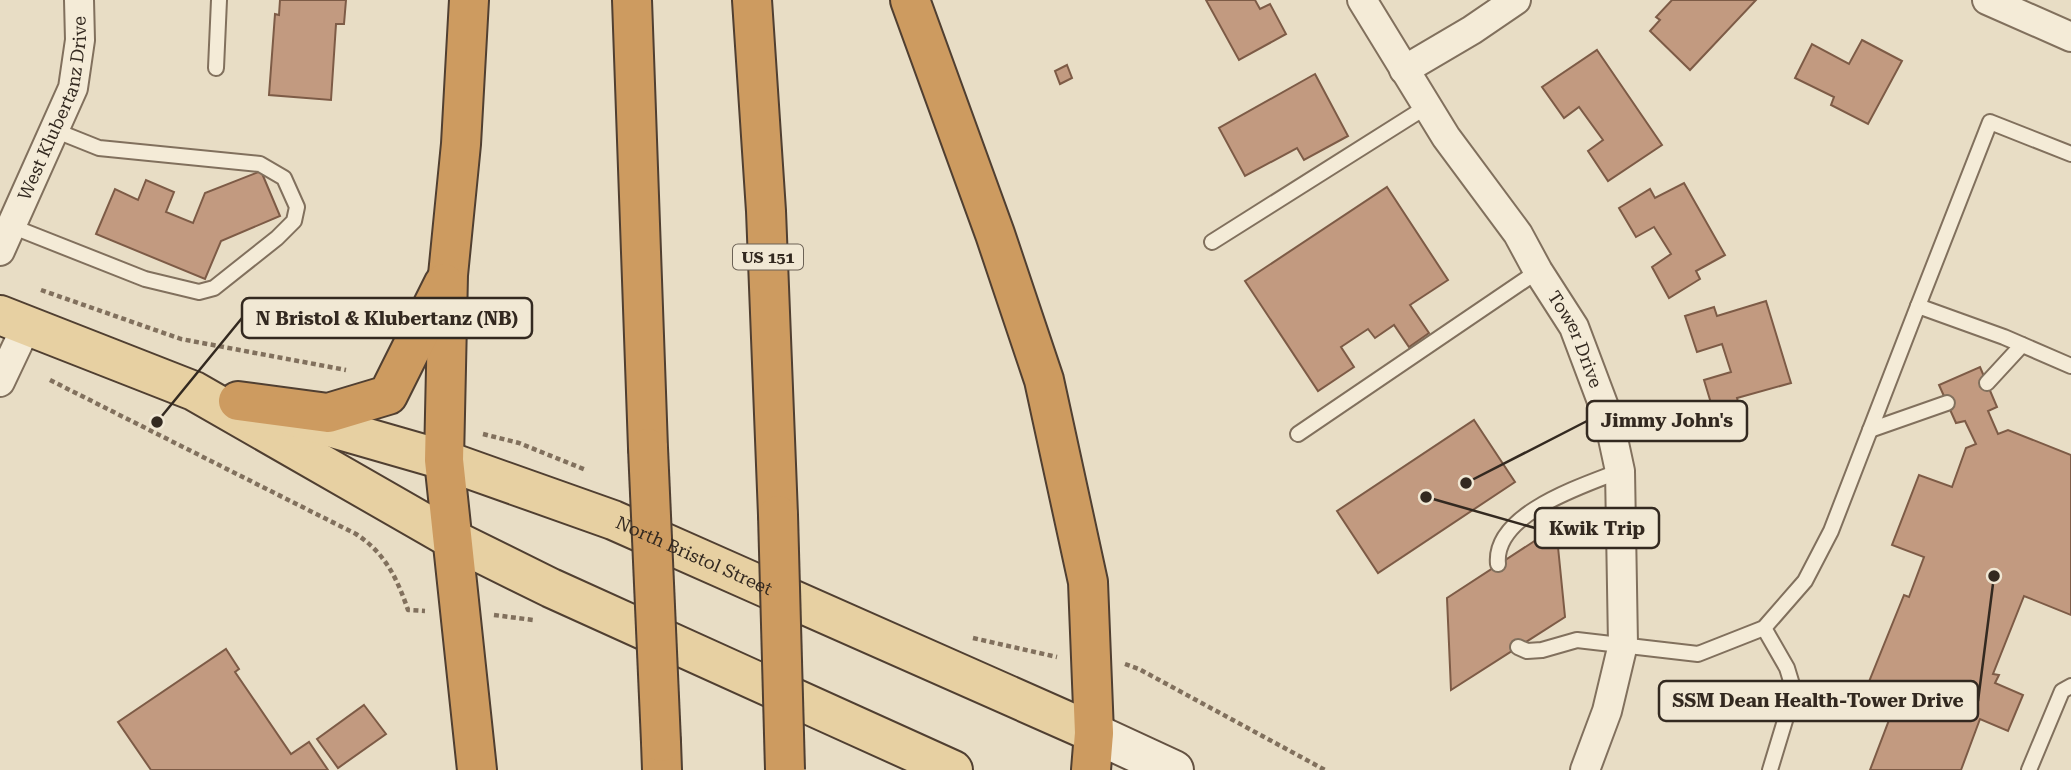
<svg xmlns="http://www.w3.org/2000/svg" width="2071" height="770" font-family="'Roboto Serif',serif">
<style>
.building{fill:#c29a80;stroke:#7d5b46;stroke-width:2}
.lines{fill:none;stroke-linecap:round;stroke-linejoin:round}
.lane-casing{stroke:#81705d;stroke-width:18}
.street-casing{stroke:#81705d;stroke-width:32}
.secondary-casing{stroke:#635141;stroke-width:42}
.primary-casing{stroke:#503f31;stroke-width:42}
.highway-casing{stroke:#503f31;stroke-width:42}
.path{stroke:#81705d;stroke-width:4.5;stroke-dasharray:5 3.5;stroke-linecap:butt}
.lane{stroke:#f4ebd7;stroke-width:14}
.street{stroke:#f4ebd7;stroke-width:28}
.secondary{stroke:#f4ebd7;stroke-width:38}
.primary{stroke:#e7d0a2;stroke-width:38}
.highway{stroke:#cd9b60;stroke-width:38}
.highway-bridge-casing{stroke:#503f31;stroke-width:42;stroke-linecap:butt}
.highway-bridge{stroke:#cd9b60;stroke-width:38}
.labels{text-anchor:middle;stroke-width:5;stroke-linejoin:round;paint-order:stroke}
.shield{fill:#f1e8d4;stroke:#6c6256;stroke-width:2}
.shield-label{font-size:16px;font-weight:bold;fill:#332920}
.street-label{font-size:18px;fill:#332920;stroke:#f1e8d4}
.leader{fill:none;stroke:#332920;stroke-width:2.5}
.callout-dot{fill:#332920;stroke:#f1e8d4;stroke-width:2.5}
.callout{fill:#f1e8d4;stroke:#332920;stroke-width:2.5}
.callout-label{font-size:19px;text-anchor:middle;font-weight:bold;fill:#332920}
</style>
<rect width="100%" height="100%" fill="#e8ddc5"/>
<g class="building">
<polygon points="280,0 346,0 344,24 336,24 331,100 269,95 275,14 279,15"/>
<polygon points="1206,0 1255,0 1260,9 1270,4 1286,34 1239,60"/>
<polygon points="1672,0 1756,0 1690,70 1650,31 1660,20 1656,17"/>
<polygon points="1862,40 1902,61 1868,124 1831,105 1834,97 1795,78 1812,44 1849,64"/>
<polygon points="1597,50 1662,145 1608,181 1588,151 1603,140 1579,107 1564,118 1542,87"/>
<polygon points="1067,65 1072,78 1060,84 1055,71"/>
<polygon points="1315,74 1348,136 1304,160 1297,148 1245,176 1219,128"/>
<polygon points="261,171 280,216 221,241 205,279 96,234 115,189 138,200 146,180 174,192 166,212 193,223 205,193"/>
<polygon points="1684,183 1725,255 1696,271 1700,279 1669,298 1652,267 1671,254 1654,227 1636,237 1619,208 1650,189 1655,198"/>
<polygon points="1387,187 1448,280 1410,305 1429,333 1409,347 1394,325 1375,338 1368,329 1341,347 1354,367 1318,391 1245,281"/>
<polygon points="1766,301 1791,383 1737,398 1739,405 1714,413 1704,380 1731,372 1722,344 1697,352 1685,316 1714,307 1717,316"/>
<polygon points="1980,367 1997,407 1988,411 1998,434 2008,430 2071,455 2071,615 2024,596 1993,674 1999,675 1995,683 2023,695 2008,731 1980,719 1961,770 1870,770 1889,720 1858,709 1904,595 1909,597 1924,557 1892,545 1919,475 1952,487 1966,448 1976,444 1965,421 1956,423 1939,385"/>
<polygon points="1474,420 1515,482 1378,573 1337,511"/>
<polygon points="1556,527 1565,617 1451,690 1447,598"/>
<polygon points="226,649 239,669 235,672 291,754 309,742 328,770 151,770 118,722"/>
<polygon points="364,705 386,734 338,768 317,739"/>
</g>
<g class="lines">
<defs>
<g id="lane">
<polyline points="216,68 219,0"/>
<polyline points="11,226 145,279 199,292 214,288 277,238 294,221 297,207 284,178 260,164 99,148 54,130"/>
<polyline points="1212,242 1426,107"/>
<polyline points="1918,306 1990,122 2071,154"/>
<polyline points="1987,383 2022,345"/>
<polyline points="1870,430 1947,403"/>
<polyline points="1298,434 1538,271"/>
<path d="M 1498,564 C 1493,514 1582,486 1620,471"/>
<polyline points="1764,628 1787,668 1794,691 1770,770"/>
<polyline points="1518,647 1527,651 1542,650 1577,640 1698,654 1764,628 1805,581 1831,531 1918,306 2004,337 2071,366"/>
<polyline points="2029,770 2062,691 2071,686"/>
</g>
<g id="street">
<path id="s1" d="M 1362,0 L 1446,137 L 1518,234 L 1538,271 L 1574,327 L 1609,420 L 1620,471 L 1623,644 L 1607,711 L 1585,770"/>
<polyline points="1987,0 2071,37"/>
<polyline points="1404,70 1472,30 1516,0"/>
<path id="s2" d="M 0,251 L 73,88 L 80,40 L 79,0"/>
<polyline points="0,382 27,325"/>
</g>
<polyline id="secondary" points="1094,733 1174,770"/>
<g id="primary">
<polyline points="0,315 194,391 452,539 551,588 953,770"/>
<path id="s3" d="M 291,416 L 444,460 L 613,520 L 1094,733"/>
</g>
<g id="highway">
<polyline points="469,0 461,144 448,275 444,460 477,770"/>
<polyline points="632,0 648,448"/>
<polyline points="752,0 766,211 778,515"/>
<polyline points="910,0 995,234 1044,380 1088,582 1094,733 1091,770"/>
<polyline points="238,401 328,413 388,395 444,283"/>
<polyline points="661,742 662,770"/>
</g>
</defs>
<use href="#lane" class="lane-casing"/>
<use href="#street" class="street-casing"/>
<use href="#secondary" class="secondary-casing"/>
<use href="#primary" class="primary-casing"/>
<use href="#highway" class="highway-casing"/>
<g class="path">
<polyline points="41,290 181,339 346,370"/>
<path d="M 50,380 L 356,534 C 385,553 397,578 408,610 L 425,611"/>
<polyline points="483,434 519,443 586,470"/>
<polyline points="494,615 533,620"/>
<polyline points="973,638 1057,657"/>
<polyline points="1125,664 1139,669 1325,770"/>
</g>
<use href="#lane" class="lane"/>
<use href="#street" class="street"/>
<use href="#secondary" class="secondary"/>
<use href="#primary" class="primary"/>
<use href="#highway" class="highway"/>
<defs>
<g id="highway-bridge">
<polyline points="648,448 661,742"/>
<polyline points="778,515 785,770"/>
</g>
</defs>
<use href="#highway-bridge" class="highway-bridge-casing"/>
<use href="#highway-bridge" class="highway-bridge"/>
</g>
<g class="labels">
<rect class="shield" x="733" y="244.5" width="70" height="25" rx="5"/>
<g class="shield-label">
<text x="768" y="263">US 151</text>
</g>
<g class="street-label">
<text dy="6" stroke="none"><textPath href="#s2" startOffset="154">West Klubertanz Drive</textPath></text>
<text dy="6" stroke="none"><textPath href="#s1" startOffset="402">Tower Drive</textPath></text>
<text dy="6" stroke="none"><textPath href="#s3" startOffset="427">North Bristol Street</textPath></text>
</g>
</g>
<path class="leader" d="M157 422L242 318M1466 483L1587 421M1426 497L1535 528M1994 576L1978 701"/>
<g class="callout-dot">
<circle cx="157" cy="422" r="7"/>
<circle cx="1466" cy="483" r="7"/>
<circle cx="1426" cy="497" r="7"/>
<circle cx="1994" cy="576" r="7"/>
</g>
<g class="callout">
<rect x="242" y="298" width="290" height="40" rx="7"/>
<rect x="1587" y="401" width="160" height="40" rx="7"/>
<rect x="1535" y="508" width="124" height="40" rx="7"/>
<rect x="1659" y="681" width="319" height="40" rx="7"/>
</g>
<g class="callout-label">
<text x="387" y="325">N Bristol &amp; Klubertanz (NB)</text>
<text x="1667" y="427">Jimmy John's</text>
<text x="1597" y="535">Kwik Trip</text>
<text x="1818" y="707">SSM Dean Health-Tower Drive</text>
</g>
</svg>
